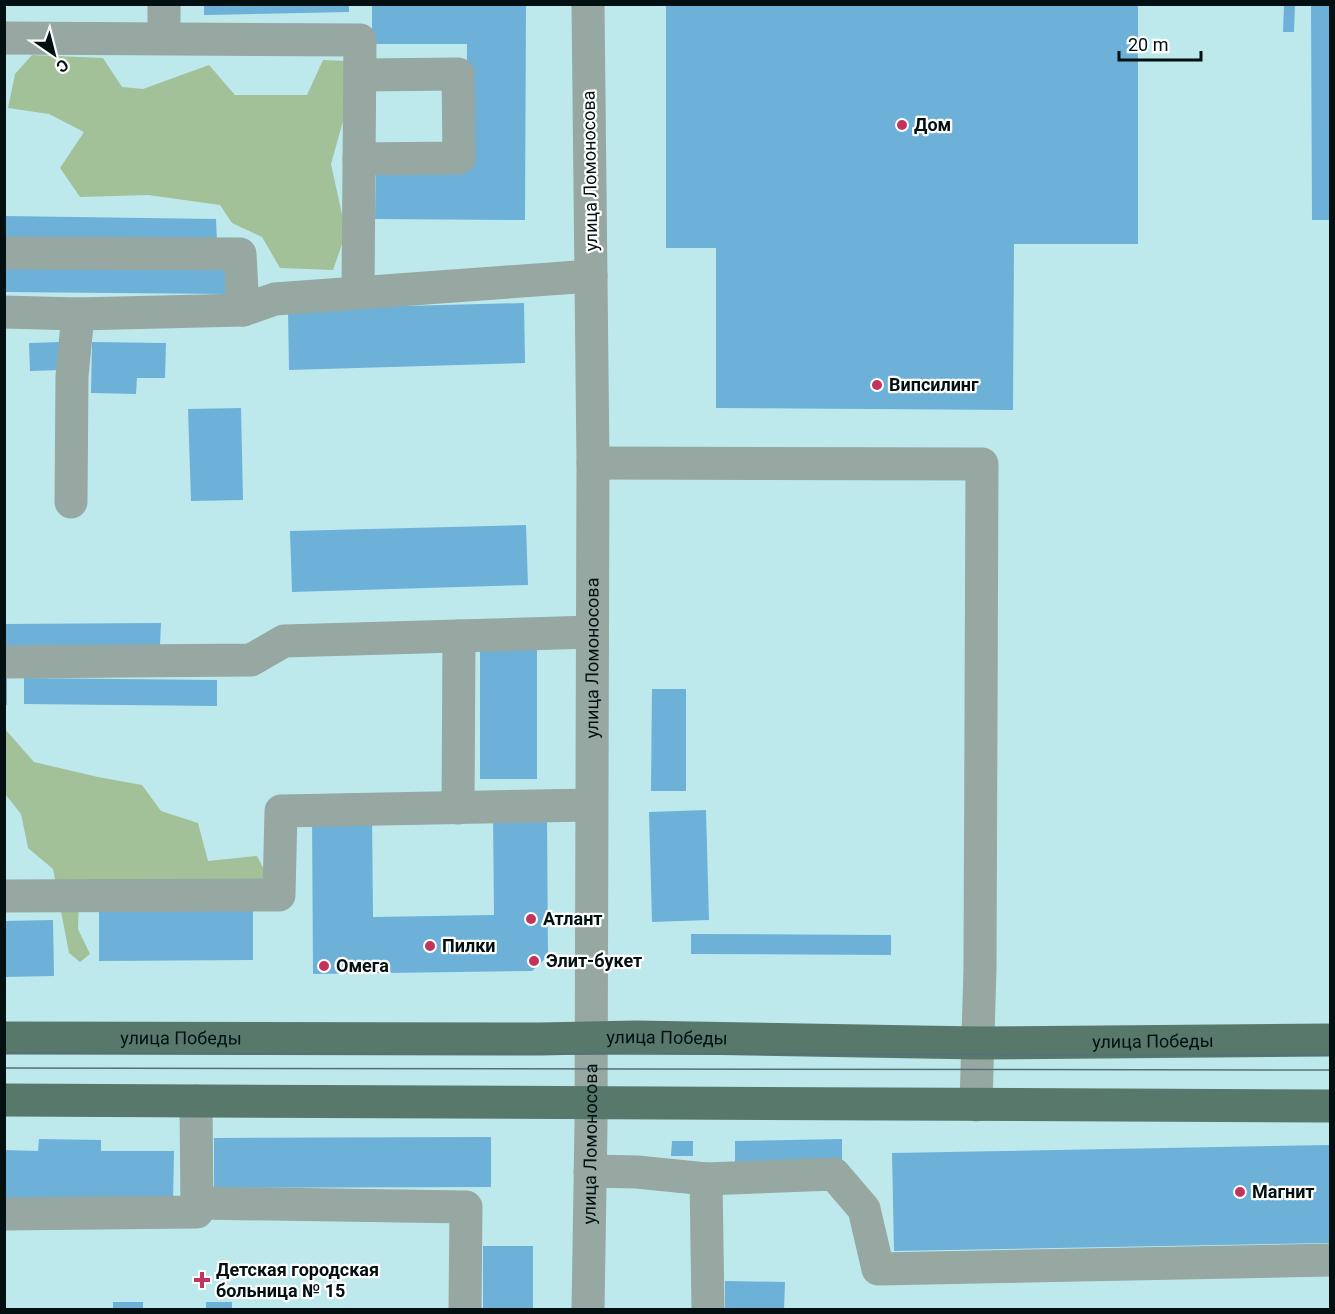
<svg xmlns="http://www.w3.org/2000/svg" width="1335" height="1314" font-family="Roboto,sans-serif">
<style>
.green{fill:#a3c198}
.building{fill:#6db1d9}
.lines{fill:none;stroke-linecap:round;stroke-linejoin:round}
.minor{stroke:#97a7a1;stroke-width:33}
.major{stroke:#59786c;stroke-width:33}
.tram{stroke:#567174;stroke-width:1.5}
.poi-dot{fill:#c3345c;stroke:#fff;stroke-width:2}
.labels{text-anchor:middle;stroke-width:4.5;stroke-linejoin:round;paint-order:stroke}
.poi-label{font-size:18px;font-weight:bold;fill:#021012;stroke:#fff;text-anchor:start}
.street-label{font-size:18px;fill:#021012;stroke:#fff}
</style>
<rect width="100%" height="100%" fill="#bde9ed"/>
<g class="green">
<polygon points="32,55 103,58 122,87 143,89 209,65 235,95 307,95 323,60 347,61 347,107 331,164 346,233 333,270 280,268 262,237 232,223 220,205 148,195 80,197 60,168 84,132 49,114 8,108 15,74"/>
<polygon points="4,728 34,762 98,777 142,785 161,811 198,823 208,861 257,856 268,877 255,888 79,896 78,929 90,954 80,962 69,953 53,869 28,848 21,814 5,794"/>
</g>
<g class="building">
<polygon points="204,4 349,4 349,12 204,15"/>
<polygon points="372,4 526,4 525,220 375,219 376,161 466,161 467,44 372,44"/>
<polygon points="1284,4 1295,4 1294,32 1283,32"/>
<polygon points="1311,4 1330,4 1330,220 1312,220"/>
<polygon points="666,5 1138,6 1138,244 1014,244 1013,410 716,408 716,248 666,248"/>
<polygon points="4,216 216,219 217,242 4,240"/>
<polygon points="4,265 228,266 226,294 4,292"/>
<polygon points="524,303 525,363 289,370 288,309"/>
<polygon points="60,342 61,370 30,371 29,343"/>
<polygon points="92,342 166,343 165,378 137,378 136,394 91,393"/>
<polygon points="241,408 243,500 191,501 188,409"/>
<polygon points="526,525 528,585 292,592 290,531"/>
<polygon points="161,623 160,645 4,646 4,624"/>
<rect x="480" y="641" width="57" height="138"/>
<rect x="4" y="677" width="3" height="28"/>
<polygon points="24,678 217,680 217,706 24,704"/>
<polygon points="652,689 686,689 686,791 651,791"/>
<polygon points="706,810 709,920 652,922 649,812"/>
<polygon points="493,813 547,813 548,956 532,971 313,974 312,815 372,815 373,917 494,915"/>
<polygon points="253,903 253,960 99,961 99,905"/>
<polygon points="53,920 54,976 4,977 4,921"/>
<polygon points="691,934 891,935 891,955 691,954"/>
<polygon points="491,1137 491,1187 214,1188 214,1138"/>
<polygon points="39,1139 101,1140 101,1151 174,1151 173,1203 4,1201 4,1150 38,1151"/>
<polygon points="842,1139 842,1161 735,1163 735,1141"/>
<polygon points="672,1141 693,1141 693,1156 671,1156"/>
<polygon points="1330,1145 1330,1243 894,1251 892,1153"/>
<rect x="483" y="1246" width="50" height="64"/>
<polygon points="725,1281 785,1282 784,1310 725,1310"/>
<rect x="113" y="1302" width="30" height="8"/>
<rect x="206" y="1302" width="26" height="8"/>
</g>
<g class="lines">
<g class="minor">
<polyline points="4,38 360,40 358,293"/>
<polyline points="164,38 164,4"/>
<polyline points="359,159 459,158 458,74 360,75"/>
<polyline points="4,253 240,254 243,310"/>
<polyline points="4,312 78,314 243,310 275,299 591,276"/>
<polyline points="593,463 982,464 980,968 976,1105"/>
<polyline points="71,502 72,376 78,314"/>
<polyline points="4,662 251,660 284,641 592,632"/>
<polyline points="458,808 459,636"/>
<polyline points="4,896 279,895 281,811 591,805"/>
<polyline points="590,1171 637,1172 706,1179 834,1174 864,1209 878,1269 1330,1260"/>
<polyline points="706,1179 708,1310"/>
<polyline points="197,1203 466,1207 465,1310"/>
<polyline points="4,1214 197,1212 196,1101"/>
<path id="s1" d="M 588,1310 L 591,1125 L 593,463 L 588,4"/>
</g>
<g class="major">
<path id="s2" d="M 4,1038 L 540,1039 L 636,1037 L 978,1043 L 1330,1040"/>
<polyline points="4,1100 1330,1106"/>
</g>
<g class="tram">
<polyline points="4,1053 1330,1055"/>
<polyline points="4,1068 1330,1070"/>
</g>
</g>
<g class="poi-dot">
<circle cx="902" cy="125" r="6"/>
<circle cx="877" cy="385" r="6"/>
<circle cx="531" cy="919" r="6"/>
<circle cx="430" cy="946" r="6"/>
<circle cx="534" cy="961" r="6"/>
<circle cx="324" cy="966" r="6"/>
<circle cx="1240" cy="1192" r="6"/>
<path d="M199 1271h6v6h6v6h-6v6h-6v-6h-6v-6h6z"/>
</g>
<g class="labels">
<g class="poi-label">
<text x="914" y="131">Дом</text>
<text x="889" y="391">Випсилинг</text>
<text x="543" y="925">Атлант</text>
<text x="442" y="952">Пилки</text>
<text x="546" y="967">Элит-букет</text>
<text x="336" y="972">Омега</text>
<text x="1252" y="1198">Магнит</text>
<text x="216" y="1276">Детская городская<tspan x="216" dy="21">больница № 15</tspan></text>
</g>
<g class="street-label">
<text transform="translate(590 171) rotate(-91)" y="6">улица Ломоносова</text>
<text dy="6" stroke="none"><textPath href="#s1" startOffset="652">улица Ломоносова</textPath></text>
<text dy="6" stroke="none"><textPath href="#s2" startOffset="177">улица Победы</textPath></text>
<text dy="6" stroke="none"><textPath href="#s2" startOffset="663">улица Победы</textPath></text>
<text dy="6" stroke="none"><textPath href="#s2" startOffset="1149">улица Победы</textPath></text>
<text dy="6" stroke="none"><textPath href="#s1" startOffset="166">улица Ломоносова</textPath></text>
</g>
</g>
<rect width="1335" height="1314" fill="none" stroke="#021012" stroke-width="12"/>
<g transform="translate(54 54) rotate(145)" stroke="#ffffff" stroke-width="4.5" paint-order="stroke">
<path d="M0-4.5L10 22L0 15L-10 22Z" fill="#021012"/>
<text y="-9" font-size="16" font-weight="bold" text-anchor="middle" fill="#021012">С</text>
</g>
<path d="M1119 51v9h82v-9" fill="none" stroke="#021012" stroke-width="3"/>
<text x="1128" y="51" font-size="18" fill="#021012" stroke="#ffffff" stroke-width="4.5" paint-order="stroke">20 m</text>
</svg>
